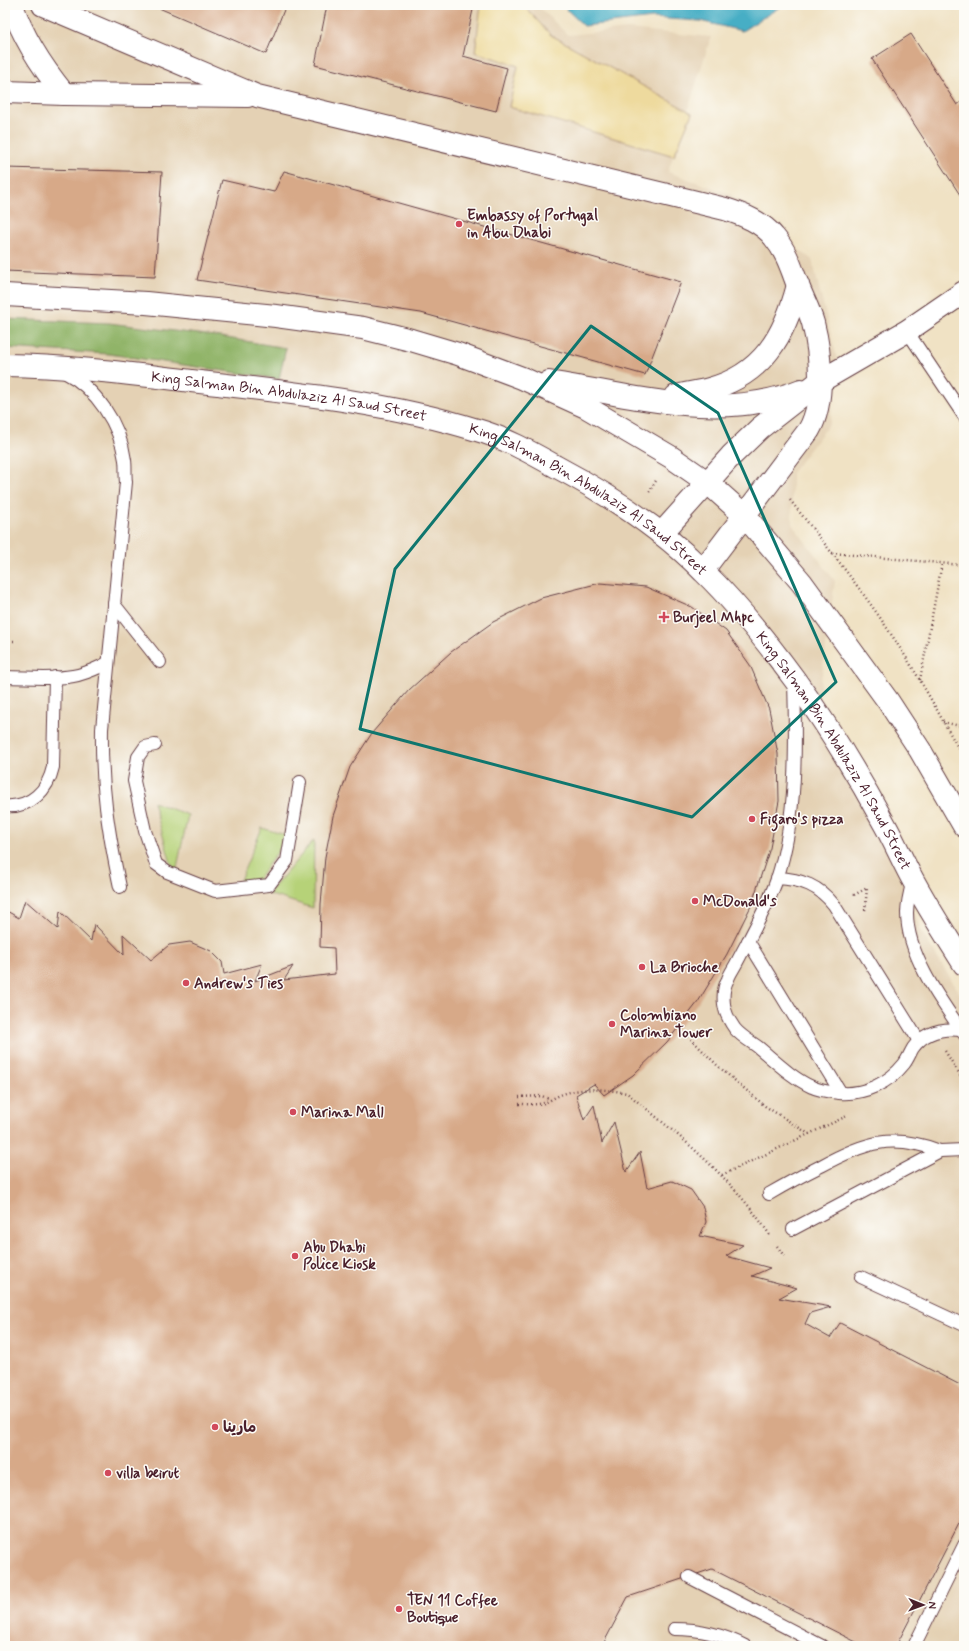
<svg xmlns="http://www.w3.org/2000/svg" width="969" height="1651" font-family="Mynerve,'Playpen Sans Arabic',sans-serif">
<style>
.built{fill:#e4d1b4}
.green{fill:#b6d278;stroke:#807852}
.forest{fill:#90b468;stroke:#6d6a4a}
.sand{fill:#eeda9e;stroke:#9c7c64}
.water{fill:#46aec5;stroke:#486678}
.building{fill:#d7a988}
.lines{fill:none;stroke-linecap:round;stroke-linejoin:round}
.lane-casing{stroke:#633c42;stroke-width:14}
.street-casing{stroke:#633c42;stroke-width:24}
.path{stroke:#633c42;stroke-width:2.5;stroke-dasharray:1 3;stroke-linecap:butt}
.lane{stroke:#fff;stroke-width:12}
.street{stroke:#fff;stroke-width:22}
.marked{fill:none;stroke:#0f766e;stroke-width:3;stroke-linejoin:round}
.poi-dot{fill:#d1495b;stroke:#fdfcf7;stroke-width:1.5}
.labels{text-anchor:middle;stroke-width:3;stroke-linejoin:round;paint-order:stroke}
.poi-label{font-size:15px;font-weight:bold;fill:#4a1f2b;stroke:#fdfcf7;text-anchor:start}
.street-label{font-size:15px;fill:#4a1f2b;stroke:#fdfcf7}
</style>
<rect width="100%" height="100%" fill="#fdfcf7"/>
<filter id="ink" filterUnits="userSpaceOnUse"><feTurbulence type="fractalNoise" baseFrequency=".025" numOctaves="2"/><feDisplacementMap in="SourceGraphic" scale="8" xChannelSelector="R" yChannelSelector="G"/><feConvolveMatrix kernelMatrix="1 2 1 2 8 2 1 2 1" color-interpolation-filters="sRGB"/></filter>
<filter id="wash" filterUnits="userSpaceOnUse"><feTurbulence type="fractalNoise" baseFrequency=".012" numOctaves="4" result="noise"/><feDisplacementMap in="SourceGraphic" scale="16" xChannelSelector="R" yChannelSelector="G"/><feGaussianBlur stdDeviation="0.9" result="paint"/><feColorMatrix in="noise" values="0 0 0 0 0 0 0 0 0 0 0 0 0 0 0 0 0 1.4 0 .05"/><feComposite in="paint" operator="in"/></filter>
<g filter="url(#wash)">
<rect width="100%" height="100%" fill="#f0e2c4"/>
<polygon class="built" points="5,5 537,5 568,35 628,29 711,37 668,172 730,194 812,260 837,359 830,423 792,473 792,524 835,581 815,724 892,856 922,933 964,1000 964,1646 5,1646"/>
<g class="green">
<polygon points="153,802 188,815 175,877"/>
<polygon points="262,828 289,836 252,887 240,880"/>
<polygon points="314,840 313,908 268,894"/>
</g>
<polygon class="forest" points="5,319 109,323 215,336 286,348 279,379 109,354 5,348"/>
<polygon class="sand" points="481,5 523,5 551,35 692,113 674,156 509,107 518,66 475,52"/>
<polygon class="water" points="562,5 783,5 742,31 700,21 653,18 584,26"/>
<g id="blocks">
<g class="building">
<polygon points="152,5 286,5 266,54"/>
<polygon points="327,5 474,5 463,56 507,68 496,111 315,65"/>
<polygon points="911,34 957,105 964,100 964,201 872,59"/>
<polygon points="5,168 162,172 155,277 5,271"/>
<polygon points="284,171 681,282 645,375 421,313 197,280 222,180 274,192"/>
<polygon points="600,583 646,587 692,607 726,631 750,665 769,709 778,754 779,801 770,848 751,906 727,954 698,1002 667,1042 633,1075 604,1095 594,1084 576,1095 584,1120 594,1105 602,1143 614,1122 626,1172 640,1152 647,1188 672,1181 691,1190 703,1207 706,1222 700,1236 743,1245 726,1256 770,1268 752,1276 797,1288 779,1298 831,1307 810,1313 805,1324 830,1338 840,1323 964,1387 964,1514 896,1646 864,1646 712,1569 628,1597 602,1646 5,1646 5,910 19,918 25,900 58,929 60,911 91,941 94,924 124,955 123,934 151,960 169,945 190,942 211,951 222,962 224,974 262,964 255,981 293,966 284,980 335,974 334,948 320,947 321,904 325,857 333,816 350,767 372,733 409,690 451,652 493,622 541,598"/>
</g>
</g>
</g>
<g filter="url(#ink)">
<use href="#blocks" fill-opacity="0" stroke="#633c42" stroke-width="1"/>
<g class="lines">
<defs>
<g id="lane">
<polyline points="907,331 964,416"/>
<path d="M 64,372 C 96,388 120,424 125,460 C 126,467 125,475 126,482 L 102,729 C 101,786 108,831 120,887"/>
<polyline points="114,604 160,662"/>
<path d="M 5,677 C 27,677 51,680 73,676 C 86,674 97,668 108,663"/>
<path d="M 794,682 C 796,746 797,818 777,879 C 767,908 751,935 737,962 C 734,968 730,973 728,979 C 724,986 723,996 724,1004 C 725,1013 730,1022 735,1029 C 741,1036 751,1042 758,1047 C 775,1061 792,1078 812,1087 C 820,1091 830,1092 839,1093 C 864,1095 889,1083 904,1064 C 908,1059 910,1053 913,1048 C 925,1031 943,1028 961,1030"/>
<polyline points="155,745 145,747 138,757 134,781 145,831 156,864 167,872 215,891 269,885 287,861 300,782"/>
<path d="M 5,806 C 31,808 48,790 53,767 L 55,677"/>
<path d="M 777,878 C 802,879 819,886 834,905 L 919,1041"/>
<path d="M 913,880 C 910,891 907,902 907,913 C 907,955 941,1001 964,1034"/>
<polyline points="748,941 841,1093"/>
<path d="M 769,1194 C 786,1184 803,1175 821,1166 C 865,1142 892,1133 940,1151"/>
<polyline points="793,1229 940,1151 964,1150"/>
<polyline points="861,1277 964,1325"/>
<polyline points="689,1577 822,1646"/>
<path d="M 674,1629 C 700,1629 722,1634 745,1646"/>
<polyline points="914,1646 964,1545"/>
</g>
<g id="street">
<path d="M 12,5 C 23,38 42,67 64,94"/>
<path d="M 43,5 L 257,96 L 725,209 C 744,215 762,222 774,237 C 786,251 791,267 797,283 C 802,297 809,309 813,323 C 821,354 825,402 809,430 L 703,570"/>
<polyline points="5,92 64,94 248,96"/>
<polyline points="5,295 146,303 276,316 363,328 411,340 458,354 522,378 586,407 671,457 707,482 744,515 802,583 888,701 920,750 964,826"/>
<path id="s1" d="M 5,365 C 76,366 147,376 218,384 C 305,394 393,404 477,430 C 505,438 530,452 555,466 C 608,494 662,529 704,572 C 738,605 767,642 795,680 C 828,726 858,775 885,825 C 895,843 903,862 913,880 C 929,909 946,936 964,964"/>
<path d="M 549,382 C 630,395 721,423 801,390"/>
<path d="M 676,396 C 687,393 698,392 709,389 C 763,375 785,335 798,285"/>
<polyline points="661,534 731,456 760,428 819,382 907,331 964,292"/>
</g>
</defs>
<use href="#lane" class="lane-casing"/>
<use href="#street" class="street-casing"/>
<g class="path">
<polyline points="649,492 657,479"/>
<path d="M 790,500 C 827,547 866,594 898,645 C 922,681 942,720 964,758"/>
<polyline points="832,553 961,565 964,570"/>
<polyline points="5,641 15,641"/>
<polyline points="920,680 942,563"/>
<polyline points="943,722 964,727"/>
<polyline points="854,895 867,888 865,911"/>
<polyline points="688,1036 719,1067 765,1106 809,1134"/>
<polyline points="945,1051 964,1081"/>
<polyline points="519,1097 542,1096 549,1099"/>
<path d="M 519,1104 C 527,1104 536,1105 544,1103 C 550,1101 556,1096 563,1094 C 584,1087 606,1089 627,1093 C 681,1137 733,1178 771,1237"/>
<polyline points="722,1175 847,1116"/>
<polyline points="777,1246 784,1256"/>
</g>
<use href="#lane" class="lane"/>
<use href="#street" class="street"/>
</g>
</g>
<path class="marked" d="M 591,326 L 718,413 L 836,682 L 692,817 L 360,729 L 395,569 Z"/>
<g class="poi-dot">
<circle cx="459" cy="224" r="4"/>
<path d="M662 611h4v4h4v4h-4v4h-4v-4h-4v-4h4z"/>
<circle cx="752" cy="819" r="4"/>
<circle cx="695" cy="901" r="4"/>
<circle cx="642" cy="967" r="4"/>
<circle cx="186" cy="983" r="4"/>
<circle cx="612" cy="1024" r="4"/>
<circle cx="293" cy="1112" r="4"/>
<circle cx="295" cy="1256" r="4"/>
<circle cx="215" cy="1427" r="4"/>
<circle cx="108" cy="1473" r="4"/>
<circle cx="399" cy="1609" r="4"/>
</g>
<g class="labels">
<g class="poi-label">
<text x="467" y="220">Embassy of Portugal<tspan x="467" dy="17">in Abu Dhabi</tspan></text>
<text x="673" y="622">Burjeel Mhpc</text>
<text x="760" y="824">Figaro's pizza</text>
<text x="703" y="906">McDonald's</text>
<text x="650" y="972">La Brioche</text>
<text x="194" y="988">Andrew's Ties</text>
<text x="620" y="1020">Colombiano<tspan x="620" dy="17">Marina Tower</tspan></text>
<text x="301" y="1117">Marina Mall</text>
<text x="303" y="1252">Abu Dhabi<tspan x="303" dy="17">Police Kiosk</tspan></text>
<text x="223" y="1432">مارينا</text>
<text x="116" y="1478">villa beirut</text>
<text x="407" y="1605">TEN 11 Coffee<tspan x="407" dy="17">Boutique</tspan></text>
</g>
<g class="street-label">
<text dy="5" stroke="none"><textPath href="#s1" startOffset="286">King Salman Bin Abdulaziz Al Saud Street</textPath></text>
<text dy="5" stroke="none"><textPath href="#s1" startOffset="609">King Salman Bin Abdulaziz Al Saud Street</textPath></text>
<text dy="5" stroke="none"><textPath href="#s1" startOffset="969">King Salman Bin Abdulaziz Al Saud Street</textPath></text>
</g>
</g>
<rect width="969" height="1651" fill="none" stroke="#fdfcf7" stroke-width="20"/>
<g transform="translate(923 1605) rotate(91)" stroke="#fdfcf7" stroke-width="3" paint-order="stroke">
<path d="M0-3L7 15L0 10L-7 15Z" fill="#4a1f2b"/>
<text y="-6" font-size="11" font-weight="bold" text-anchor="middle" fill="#4a1f2b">N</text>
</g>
</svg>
